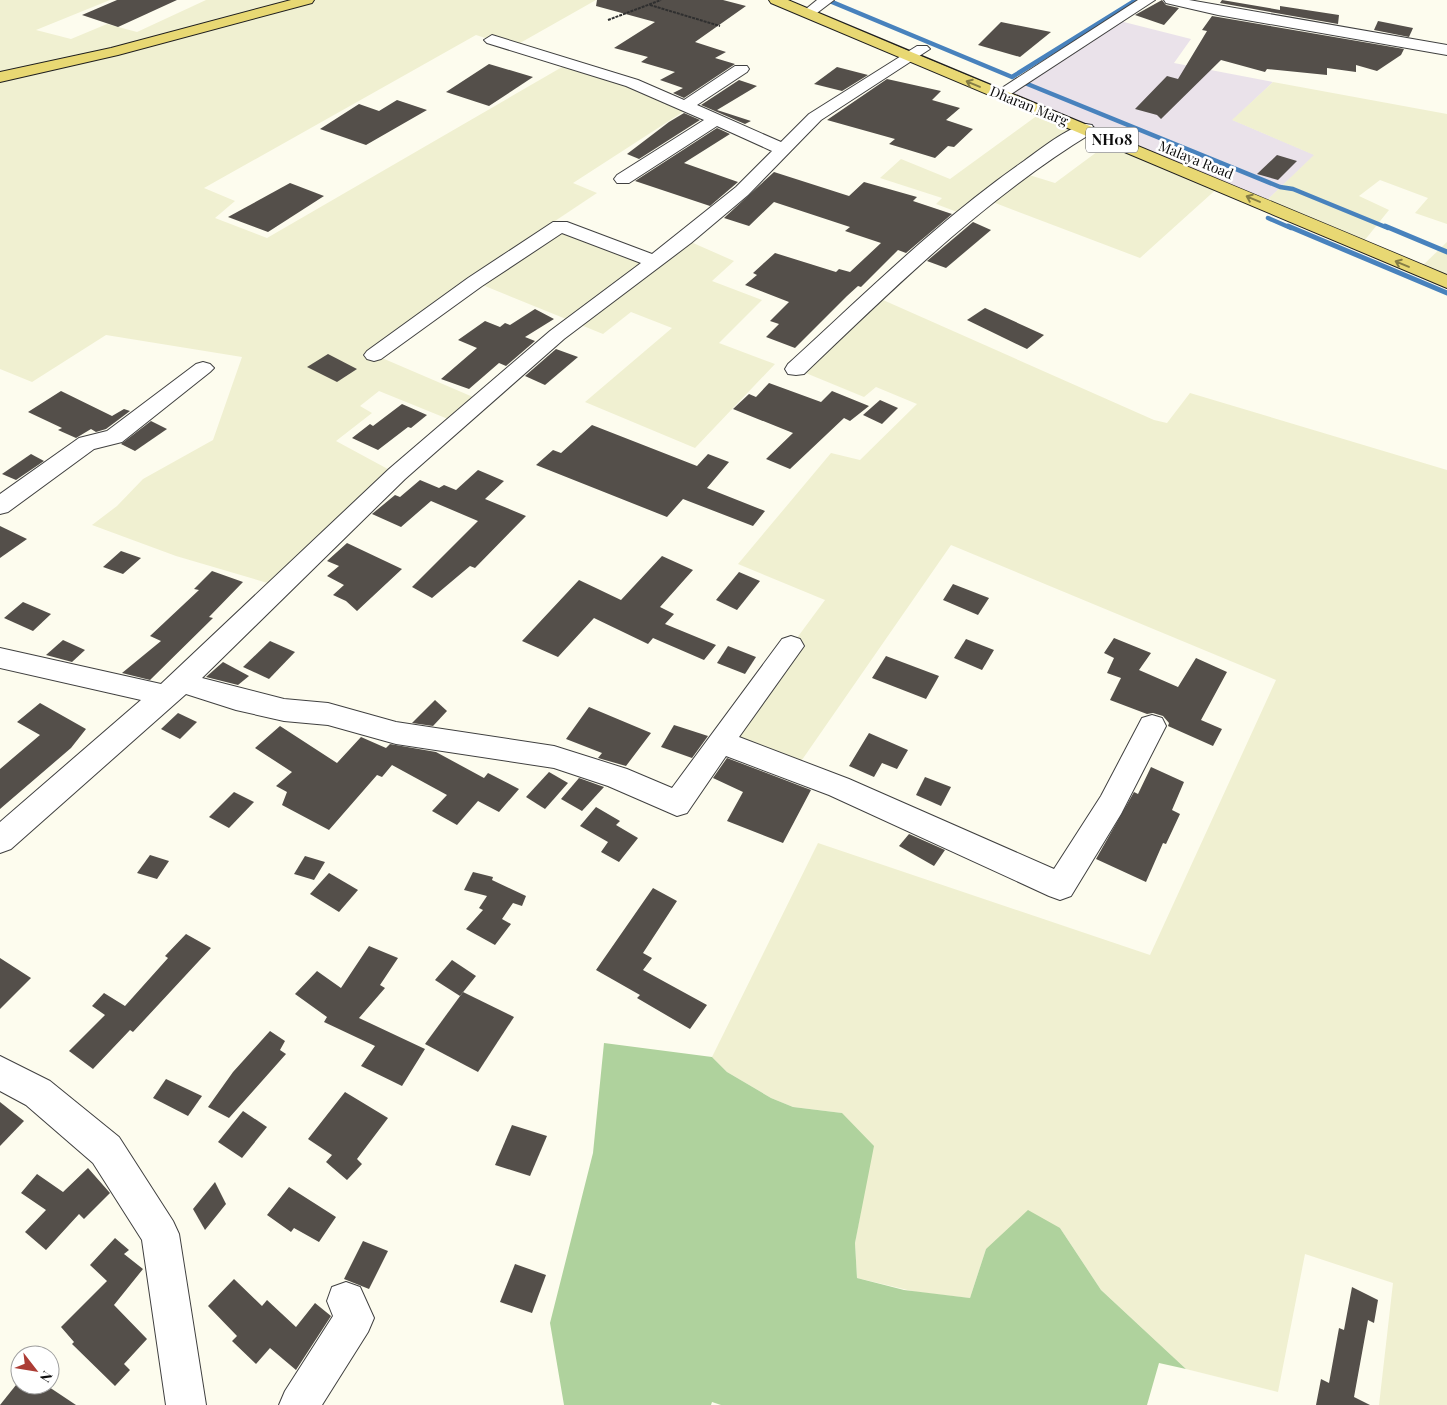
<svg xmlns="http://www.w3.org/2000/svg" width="1447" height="1405" font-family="'Playfair Display',serif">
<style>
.industrial{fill:#eae2ea}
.farmland{fill:#f0f0d1}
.forest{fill:#afd29d}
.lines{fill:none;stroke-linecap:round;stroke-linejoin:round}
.stream-far1{stroke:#4882bd;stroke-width:4.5}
.stream{stroke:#4882bd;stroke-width:5}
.building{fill:#544f4a}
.minor-casing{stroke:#404040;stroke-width:2}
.major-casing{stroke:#1e1e1e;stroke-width:2}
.path{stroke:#2f2f2f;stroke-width:2;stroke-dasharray:3 1;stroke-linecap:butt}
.minor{fill:#fff;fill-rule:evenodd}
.major{fill:#e8d873;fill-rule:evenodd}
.oneway{stroke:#857d45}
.labels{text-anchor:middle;stroke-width:5;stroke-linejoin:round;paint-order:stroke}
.far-street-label{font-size:14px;fill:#0d0d0d;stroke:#fff}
.shield{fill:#fff;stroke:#565656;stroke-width:1}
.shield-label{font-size:15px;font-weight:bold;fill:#0d0d0d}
</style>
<rect width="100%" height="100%" fill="#fdfcee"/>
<polygon class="industrial" points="1116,20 1191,39 1174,63 1273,82 1233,120 1315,155 1264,203 999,95"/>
<g class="farmland">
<polygon points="0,0 110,0 36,30 71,39 107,24 137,32 206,0 596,0 513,47 476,35 204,188 235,201 215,218 267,238 569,63 689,108 573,183 597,193 552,223 654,261 684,239 734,261 712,281 762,300 719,343 775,364 695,448 585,402 672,328 631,312 603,334 475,282 375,355 473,397 448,419 379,391 360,406 372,413 336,441 397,474 281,587 176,556 92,525 117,506 143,479 213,440 242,357 106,335 32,382 0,369"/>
<polygon points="1273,82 1447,114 1447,224 1415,213 1428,198 1380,180 1359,196 1389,210 1360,246 1264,203 1314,155 1232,120"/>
<polygon points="1042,112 1086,129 965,215 936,204 942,198 880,178 901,159 950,179"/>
<polygon points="1113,140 1221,185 1140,258 990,201 1026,174 1055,183"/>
<polygon points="1447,242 1447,282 1418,270"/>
<polygon points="874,296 1154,420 1167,423 1190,393 1447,470 1447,1405 1379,1405 1393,1283 1305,1254 1278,1392 1186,1369 1101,1290 1060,1228 986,1249 970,1298 916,1292 857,1278 855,1243 861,1210 842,1113 793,1107 771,1098 727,1072 712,1057 818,843 1150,955 1276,680 951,545 795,770 720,742 825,600 738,564 831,453 860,460 917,404 876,387 864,397 796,369"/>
</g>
<polygon class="forest" points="604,1043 712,1057 727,1072 771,1098 793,1107 842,1113 874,1146 855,1243 857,1278 904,1290 970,1298 986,1249 1028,1210 1060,1228 1101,1290 1186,1369 1159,1363 1147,1405 721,1405 712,1402 711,1405 564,1405 550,1323 593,1153"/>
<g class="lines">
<g class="stream-far1">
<polyline points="832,2 1012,77 1136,0"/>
<polyline points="1025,83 1280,187 1293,189 1388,228"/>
<polyline points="1268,218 1291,228"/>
</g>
<g class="stream">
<polyline points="1288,226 1447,293"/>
<polyline points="1385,226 1447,252"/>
</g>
</g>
<g class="building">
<polygon points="117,0 177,0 118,27 82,15"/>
<polygon points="597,0 723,0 746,6 695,42 726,52 715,58 735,64 684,98 673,93 683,88 660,80 675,72 641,62 648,57 614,48 655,22 596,6"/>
<polygon points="1162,0 1166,5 1179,8 1164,25 1135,15"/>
<polygon points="1222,0 1280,10 1280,6 1339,15 1338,24 1220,3"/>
<polygon points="1212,16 1218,17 1404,49 1401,55 1377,71 1356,65 1356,72 1327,68 1327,75 1267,69 1265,72 1221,60 1161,119 1157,115 1135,109 1167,76 1178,79 1207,31 1202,30"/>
<polygon points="1378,21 1413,28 1409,37 1374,30"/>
<polygon points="1001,22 1051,32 1020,57 978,45"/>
<polygon points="489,64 533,77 489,106 446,92"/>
<polygon points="837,67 868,75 842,91 814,84"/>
<polygon points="887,79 941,91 932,100 960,108 946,120 973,129 954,147 948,146 935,158 889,144 895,139 827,120"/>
<polygon points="739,80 757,86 717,110 751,121 745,124 701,105"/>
<polygon points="397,100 427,110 366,145 320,129 359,104 379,111"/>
<polygon points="684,113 700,120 639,159 627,154 669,122"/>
<polygon points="717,128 730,134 684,163 738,182 710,206 635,181"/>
<polygon points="1277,155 1297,161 1278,180 1257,174"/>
<polygon points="774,172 849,196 864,182 917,197 913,201 952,214 906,253 898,250 861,287 858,286 847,296 795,348 766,337 779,324 770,321 789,302 745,285 757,275 753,273 775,253 836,272 839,269 850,272 881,243 845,231 850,227 774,202 749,226 724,218"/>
<polygon points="290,183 324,196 268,232 228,217"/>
<polygon points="973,222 991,230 946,268 927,261"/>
<polygon points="985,308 1044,335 1027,349 967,320"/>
<polygon points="535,309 554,319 525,337 535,341 506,366 499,363 469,389 441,379 477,348 458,340 485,321 500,327 505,323 510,325"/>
<polygon points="556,349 578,357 545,385 525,376"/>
<polygon points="328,354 357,369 337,382 307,367"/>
<polygon points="769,383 821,402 832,391 869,406 850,421 844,418 790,469 766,459 793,433 733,409 749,394 756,397"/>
<polygon points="61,391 112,416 124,409 130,411 106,429 96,432 91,429 76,438 58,430 62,428 28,412"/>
<polygon points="880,400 898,408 882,424 863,415"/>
<polygon points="402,404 427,415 411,428 408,427 378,450 352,438 370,424 373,426"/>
<polygon points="151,421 167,429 135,451 121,444"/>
<polygon points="592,425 697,466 708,454 729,462 707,488 765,511 753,526 683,499 667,517 536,465 553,450 561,453"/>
<polygon points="31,454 44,461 16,480 2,474"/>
<polygon points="478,470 504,481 485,499 526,516 475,568 470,566 432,598 412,587 478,521 431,501 401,527 372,514 395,495 400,497 420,480 439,488 444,485 456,490"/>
<polygon points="0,526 27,539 0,558"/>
<polygon points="347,543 402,569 357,611 346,601 333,595 344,585 327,576 339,566 327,561"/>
<polygon points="121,551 141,558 123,574 103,567"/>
<polygon points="662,556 693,570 660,607 674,614 665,624 716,645 704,660 653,638 648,644 594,618 558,657 522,641 579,580 621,600"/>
<polygon points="212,571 243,582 209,617 213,618 150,680 122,673 161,641 150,636 199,590 194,589"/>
<polygon points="739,572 760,581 737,610 716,600"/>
<polygon points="953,584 989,598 978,615 943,600"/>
<polygon points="23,602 51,614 33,631 4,618"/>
<polygon points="1114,638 1151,653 1139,670 1178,687 1196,658 1227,672 1201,720 1222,729 1213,746 1168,726 1169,723 1163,716 1153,713 1147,714 1110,700 1121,678 1107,673 1114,658 1104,653"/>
<polygon points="966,639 994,650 982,670 954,658"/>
<polygon points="63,640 85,650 72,662 46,655"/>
<polygon points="270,641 295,652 269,679 243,667"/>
<polygon points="728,646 756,657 745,674 717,663"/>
<polygon points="886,656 939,676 926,699 872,678"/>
<polygon points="223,662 249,676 238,685 206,677"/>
<polygon points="435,700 447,711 433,726 412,723"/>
<polygon points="40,703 86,729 71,748 0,809 0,769 40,735 17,722"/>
<polygon points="589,707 651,733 626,766 598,758 602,753 566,739"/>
<polygon points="178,713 197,722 180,739 161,729"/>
<polygon points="674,725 708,736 692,758 661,747"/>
<polygon points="280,726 337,763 361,737 386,748 390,744 436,752 484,778 488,773 519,789 499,812 478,801 457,825 432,811 447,795 392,765 382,777 377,775 329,830 282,805 287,792 276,786 292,772 255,748"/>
<polygon points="869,733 908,750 897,769 882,763 874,777 849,766"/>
<polygon points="727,758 811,790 783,843 727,821 743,792 713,778"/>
<polygon points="1151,767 1184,782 1172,810 1180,814 1166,844 1163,843 1146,882 1096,859 1134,792 1138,794"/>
<polygon points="549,772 568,783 545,809 526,797"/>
<polygon points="925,777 951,787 941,806 916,795"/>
<polygon points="579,778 604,787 582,811 561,799"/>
<polygon points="234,792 254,802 229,828 209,817"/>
<polygon points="596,807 620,821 616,825 638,838 619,862 601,852 608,842 580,826"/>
<polygon points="909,834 945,850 934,866 899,846"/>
<polygon points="150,855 169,861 157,879 137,873"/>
<polygon points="305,856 325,862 314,880 294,874"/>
<polygon points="473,872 493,877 492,880 526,896 522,906 513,903 502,919 511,924 495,945 466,929 483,910 479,908 487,896 464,890"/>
<polygon points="329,873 358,890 339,912 310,894"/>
<polygon points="653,888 677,901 643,953 652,958 643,970 707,1005 690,1029 637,998 640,995 596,970"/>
<polygon points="186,934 211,948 133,1032 130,1030 93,1069 69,1051 105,1015 92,1006 104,993 125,1006 168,958 165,956"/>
<polygon points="369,946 398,958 380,985 385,988 359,1018 425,1049 402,1086 361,1066 375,1046 324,1022 327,1017 295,994 317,971 341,988"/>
<polygon points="0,958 31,978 0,1009"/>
<polygon points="452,960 476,976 460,996 435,980"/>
<polygon points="463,992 514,1017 478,1072 425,1044"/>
<polygon points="270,1031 285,1041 280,1050 286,1054 229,1118 208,1107 233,1072"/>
<polygon points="166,1079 202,1096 188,1116 153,1098"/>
<polygon points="345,1092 388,1118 357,1159 362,1164 347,1180 326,1162 332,1155 308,1139"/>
<polygon points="0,1102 24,1121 0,1146"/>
<polygon points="243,1111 267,1127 242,1158 218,1142"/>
<polygon points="512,1125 547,1136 530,1176 495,1165"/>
<polygon points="88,1168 110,1193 84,1219 79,1214 46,1250 25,1232 46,1210 21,1193 37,1174 63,1192"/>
<polygon points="215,1182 226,1204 205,1230 193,1209"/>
<polygon points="289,1187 336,1217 319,1242 294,1228 291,1232 267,1215"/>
<polygon points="115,1238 129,1250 124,1254 143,1269 114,1305 147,1339 124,1364 130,1370 115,1386 72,1344 74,1342 61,1327 107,1281 90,1265"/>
<polygon points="363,1241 388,1251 369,1289 344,1279"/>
<polygon points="515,1264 546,1275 532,1313 500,1302"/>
<polygon points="234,1279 262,1306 267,1300 296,1327 315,1303 331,1316 296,1370 270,1348 256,1364 232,1341 237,1336 208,1306"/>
<polygon points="1352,1287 1378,1300 1374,1323 1368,1320 1354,1397 1370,1405 1316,1405 1321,1379 1329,1383 1339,1328 1344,1330"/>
<polygon points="16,1385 46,1385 76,1405 0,1405"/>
</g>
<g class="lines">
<defs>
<g id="minor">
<polygon points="817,0 834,0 813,16 803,16 801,13"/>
<polygon points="1138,0 1155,0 1005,98 993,98 991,95"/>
<polygon points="1164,0 1189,0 1447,45 1447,55 1218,15 1166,3"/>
<polygon points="492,35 638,80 684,100 735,66 747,66 749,69 747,72 697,105 781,142 809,114 917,46 927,46 930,49 821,120 748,195 691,243 564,339 405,479 202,678 284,699 328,703 396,722 554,746 627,769 672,788 782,639 791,636 800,639 804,646 739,737 849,779 1054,869 1101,796 1142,718 1152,715 1162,718 1166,726 1121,814 1071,896 1060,900 1049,896 829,795 726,756 687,813 677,816 608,786 554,768 396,744 328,725 284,721 236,710 186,694 11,849 0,853 0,822 141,700 0,668 0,648 161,684 389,469 550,331 641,263 562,233 482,286 381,359 374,361 367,359 364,355 367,351 468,278 553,222 567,222 652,254 736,187 772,151 717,126 629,183 617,183 614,179 617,175 704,120 626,86 487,43 484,40"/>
<path d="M 1086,124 L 1092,125 L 1094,129 L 1092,133 C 984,199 895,287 804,374 L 796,375 L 788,374 L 785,369 L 788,364 C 865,294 939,220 1024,161 C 1042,148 1065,129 1086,124 Z"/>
<polygon points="203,362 210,364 214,368 210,372 122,442 94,449 8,512 0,514 0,494 79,438 107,431 196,364"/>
<polygon points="0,1056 50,1081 119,1137 173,1221 179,1234 206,1405 166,1405 142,1240 93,1163 26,1105 0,1091"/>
<polygon points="346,1282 360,1287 374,1318 368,1332 322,1405 279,1405 285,1391 333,1316 327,1301 332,1287"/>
</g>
<g id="major">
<polygon points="291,0 314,0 312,3 118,55 0,82 0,72 111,48"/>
<path d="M 769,0 L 788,0 C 1007,93 1228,182 1447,275 L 1447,288 L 771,3 Z"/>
</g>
</defs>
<use href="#minor" class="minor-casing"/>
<use href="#major" class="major-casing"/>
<g class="path">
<polyline points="650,5 720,26"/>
<polyline points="608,20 661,0"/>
</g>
<use href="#minor" class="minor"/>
<use href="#major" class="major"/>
</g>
<defs><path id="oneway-shaft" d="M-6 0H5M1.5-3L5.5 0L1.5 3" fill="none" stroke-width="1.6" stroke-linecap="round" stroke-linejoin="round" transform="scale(1.25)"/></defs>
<g class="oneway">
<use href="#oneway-shaft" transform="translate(973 84) rotate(-157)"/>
<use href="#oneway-shaft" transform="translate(1253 199) rotate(-157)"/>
<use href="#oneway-shaft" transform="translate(1402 264) rotate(-157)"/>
</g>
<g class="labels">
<g class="far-street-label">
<text transform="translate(1029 106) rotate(22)" y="5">Dharan Marg</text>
<text transform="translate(1196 160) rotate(22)" y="5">Malaya Road</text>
</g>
<rect class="shield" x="1086" y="127.5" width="52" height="25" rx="4"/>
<g class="shield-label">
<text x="1112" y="145">NH08</text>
</g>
</g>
<g transform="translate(35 1370) rotate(121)"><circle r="24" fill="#ffffff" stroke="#9e9e9e"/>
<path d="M0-4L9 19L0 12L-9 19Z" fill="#ac3c35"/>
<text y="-8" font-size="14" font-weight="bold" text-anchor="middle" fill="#0d0d0d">N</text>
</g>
</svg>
